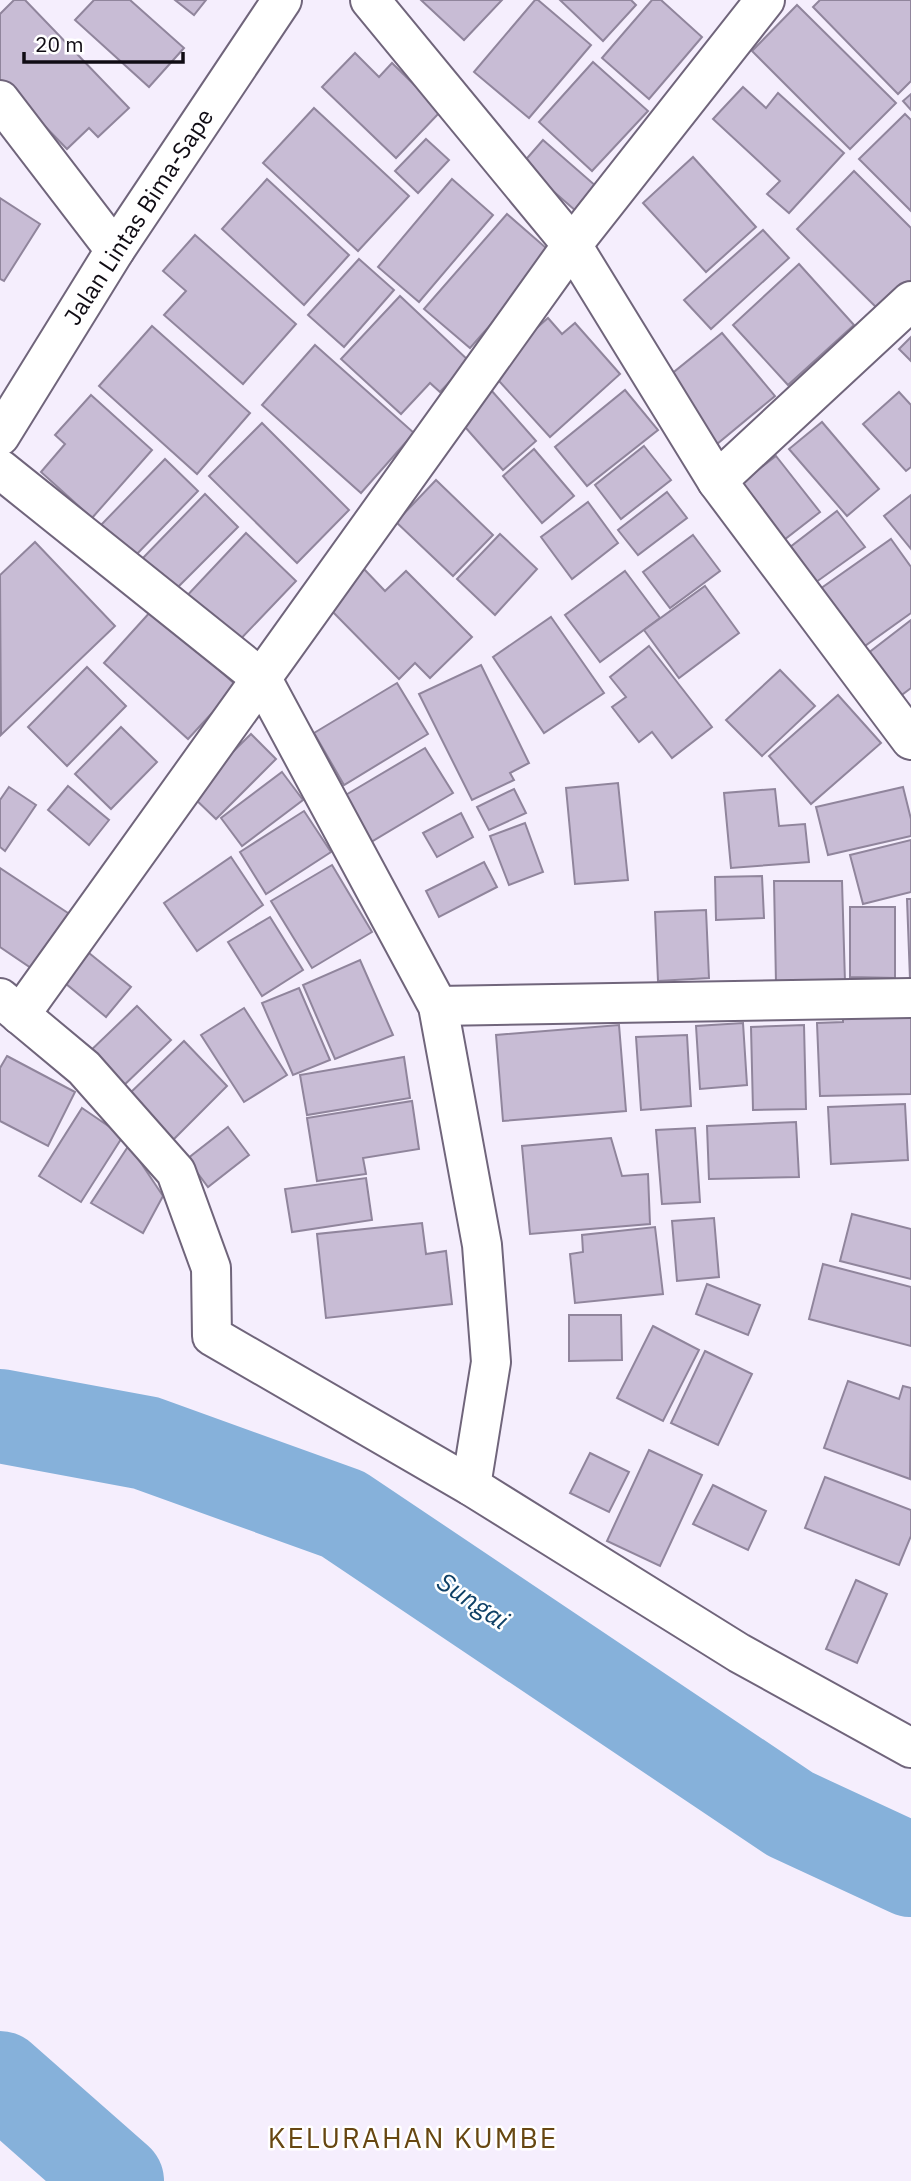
<svg xmlns="http://www.w3.org/2000/svg" width="911" height="2181" font-family="'IBM Plex Sans',sans-serif">
<style>
.lines{fill:none;stroke-linecap:round;stroke-linejoin:round}
.river{stroke:#86b1da;stroke-width:94}
.building{fill:#c8bcd5;stroke:#90859c;stroke-width:2}
.minor-casing{stroke:#70657b;stroke-width:42}
.highway-casing{stroke:#70657b;stroke-width:42}
.minor{stroke:#fff;stroke-width:38}
.highway{stroke:#fff;stroke-width:38}
.labels{text-anchor:middle;stroke-width:5;stroke-linejoin:round;paint-order:stroke}
.street-label{font-size:24px;fill:#100c14;stroke:#fff}
.water-label{font-size:26px;font-style:italic;fill:#0e4066;stroke:#fff}
.quarter-label{font-size:28px;letter-spacing:2px;fill:#674611;stroke:#fff}
</style>
<rect width="100%" height="100%" fill="#f5eefd"/>
<g class="lines">
<g class="river">
<polyline points="0,1416 146,1443 343,1514 790,1814 911,1870"/>
<polyline points="0,2078 117,2181"/>
</g>
</g>
<g class="building">
<polygon points="14,0 25,0 129,108 98,137 89,128 67,149 0,80 0,14"/>
<polygon points="94,0 130,0 184,48 149,87 75,20"/>
<polygon points="175,0 206,0 194,15"/>
<polygon points="421,0 502,0 464,40"/>
<polygon points="535,0 538,0 591,45 529,118 474,72"/>
<polygon points="560,0 631,0 636,5 603,41"/>
<polygon points="652,0 661,0 702,37 649,99 602,58"/>
<polygon points="820,0 911,0 911,81 898,94 813,7"/>
<polygon points="797,5 896,103 850,149 752,51"/>
<polygon points="355,53 379,77 392,63 441,111 396,158 322,87"/>
<polygon points="593,62 648,111 592,171 539,122"/>
<polygon points="743,87 766,108 778,93 844,153 789,213 767,194 780,181 713,119"/>
<polygon points="911,94 911,110 903,101"/>
<polygon points="314,108 409,196 358,251 263,163"/>
<polygon points="905,114 911,120 911,211 859,159"/>
<polygon points="426,139 449,160 418,193 395,171"/>
<polygon points="543,140 597,187 576,211 522,164"/>
<polygon points="693,157 756,227 706,272 643,203"/>
<polygon points="854,171 911,228 911,290 885,316 797,229"/>
<polygon points="267,179 349,255 304,305 222,229"/>
<polygon points="452,179 493,215 419,302 378,267"/>
<polygon points="0,198 40,224 4,281 0,279"/>
<polygon points="507,214 553,254 470,348 424,309"/>
<polygon points="763,230 789,258 711,329 684,300"/>
<polygon points="195,235 296,324 243,384 164,315 186,291 163,271"/>
<polygon points="359,259 394,290 344,347 308,315"/>
<polygon points="799,264 854,325 788,385 733,325"/>
<polygon points="400,296 469,361 440,392 430,383 401,414 341,359"/>
<polygon points="548,318 562,334 575,323 620,374 550,437 489,370"/>
<polygon points="152,326 250,413 197,474 99,386"/>
<polygon points="722,333 775,396 717,444 664,380"/>
<polygon points="911,337 911,361 899,349"/>
<polygon points="315,345 414,433 361,493 262,405"/>
<polygon points="491,390 536,441 503,470 458,419"/>
<polygon points="625,390 658,430 587,486 555,447"/>
<polygon points="899,392 911,405 911,467 906,471 863,424"/>
<polygon points="91,395 152,450 92,518 41,472 65,444 55,435"/>
<polygon points="822,422 879,489 847,516 789,449"/>
<polygon points="262,423 349,510 297,563 209,476"/>
<polygon points="644,446 671,480 621,519 595,485"/>
<polygon points="534,449 574,496 542,523 503,476"/>
<polygon points="776,456 820,512 780,543 736,487"/>
<polygon points="165,459 198,491 134,557 101,525"/>
<polygon points="436,480 493,535 453,576 396,522"/>
<polygon points="667,492 687,518 638,555 618,530"/>
<polygon points="205,494 238,527 173,592 140,561"/>
<polygon points="911,495 911,549 884,516"/>
<polygon points="588,502 618,543 572,579 541,537"/>
<polygon points="837,511 865,547 812,585 785,551"/>
<polygon points="246,533 296,581 232,648 182,601"/>
<polygon points="500,534 537,569 495,615 457,579"/>
<polygon points="693,535 720,571 670,608 643,572"/>
<polygon points="891,539 911,567 911,613 862,648 820,589"/>
<polygon points="35,542 115,626 1,735 0,575"/>
<polygon points="363,568 385,591 406,571 472,637 430,678 415,663 399,679 325,604"/>
<polygon points="625,571 660,618 600,662 565,615"/>
<polygon points="705,586 739,633 679,678 644,630"/>
<polygon points="152,610 237,686 188,739 104,663"/>
<polygon points="551,617 604,693 544,733 493,657"/>
<polygon points="911,620 911,688 899,697 867,654"/>
<polygon points="649,646 712,727 672,758 652,732 639,742 612,707 626,697 610,677"/>
<polygon points="481,665 529,763 510,773 514,780 472,800 419,694"/>
<polygon points="87,667 126,706 67,766 28,727"/>
<polygon points="780,670 815,706 762,756 726,720"/>
<polygon points="397,683 428,734 344,785 314,733"/>
<polygon points="838,695 881,743 811,804 769,756"/>
<polygon points="121,727 157,762 111,809 75,774"/>
<polygon points="251,734 276,759 216,819 190,794"/>
<polygon points="425,748 453,793 371,842 344,796"/>
<polygon points="282,772 303,800 242,846 221,818"/>
<polygon points="618,783 628,880 575,884 566,788"/>
<polygon points="68,786 109,820 89,845 48,810"/>
<polygon points="9,787 36,805 5,851 0,847 0,800"/>
<polygon points="903,787 911,819 911,836 828,855 816,807"/>
<polygon points="514,789 526,813 489,830 477,807"/>
<polygon points="775,789 779,826 805,824 809,862 731,868 724,793"/>
<polygon points="304,811 331,852 266,894 240,852"/>
<polygon points="461,813 473,837 437,857 423,833"/>
<polygon points="525,823 543,872 509,885 490,836"/>
<polygon points="911,840 911,892 863,904 850,855"/>
<polygon points="231,857 263,905 197,951 164,903"/>
<polygon points="484,862 497,887 439,917 426,891"/>
<polygon points="332,865 372,932 312,968 271,901"/>
<polygon points="0,868 71,915 34,970 0,947"/>
<polygon points="762,876 764,918 716,920 715,877"/>
<polygon points="774,881 842,881 845,982 776,983"/>
<polygon points="907,899 911,899 911,979 910,979"/>
<polygon points="850,907 895,907 895,978 850,977"/>
<polygon points="706,910 709,978 658,981 655,912"/>
<polygon points="270,917 303,970 262,996 228,942"/>
<polygon points="89,953 131,987 106,1017 65,983"/>
<polygon points="360,960 393,1035 335,1059 303,985"/>
<polygon points="299,988 330,1060 293,1075 262,1003"/>
<polygon points="137,1006 171,1040 119,1090 85,1056"/>
<polygon points="843,1007 911,1007 911,1094 820,1096 817,1023 843,1022"/>
<polygon points="244,1008 287,1075 244,1102 201,1035"/>
<polygon points="743,1023 747,1085 700,1089 696,1026"/>
<polygon points="619,1025 626,1111 503,1121 496,1035"/>
<polygon points="804,1025 806,1109 753,1110 751,1027"/>
<polygon points="687,1035 691,1106 641,1110 636,1037"/>
<polygon points="184,1041 227,1086 172,1141 127,1096"/>
<polygon points="7,1056 75,1092 48,1146 0,1121 0,1068"/>
<polygon points="404,1057 410,1098 307,1115 300,1075"/>
<polygon points="412,1101 419,1149 363,1158 366,1174 317,1181 307,1118"/>
<polygon points="905,1104 908,1160 831,1164 828,1107"/>
<polygon points="82,1108 123,1136 81,1202 39,1176"/>
<polygon points="796,1122 799,1177 709,1179 707,1126"/>
<polygon points="228,1127 249,1155 208,1187 187,1159"/>
<polygon points="695,1128 700,1202 662,1204 656,1130"/>
<polygon points="611,1138 622,1176 648,1174 650,1224 530,1234 522,1146"/>
<polygon points="129,1145 163,1196 143,1233 91,1203"/>
<polygon points="366,1178 372,1220 292,1232 285,1189"/>
<polygon points="852,1214 911,1229 911,1279 840,1261"/>
<polygon points="714,1218 719,1277 677,1281 672,1221"/>
<polygon points="422,1223 426,1254 446,1251 452,1304 326,1318 317,1234"/>
<polygon points="655,1227 663,1294 575,1303 570,1254 583,1252 582,1235"/>
<polygon points="823,1264 911,1287 911,1346 809,1319"/>
<polygon points="707,1284 760,1305 748,1335 696,1314"/>
<polygon points="569,1315 621,1315 622,1360 569,1361"/>
<polygon points="653,1326 699,1350 663,1421 617,1398"/>
<polygon points="705,1351 752,1374 718,1445 671,1423"/>
<polygon points="848,1381 899,1399 903,1386 911,1388 910,1479 824,1448"/>
<polygon points="649,1450 702,1475 660,1566 607,1541"/>
<polygon points="590,1453 629,1472 609,1512 570,1493"/>
<polygon points="825,1477 911,1510 911,1536 899,1565 805,1528"/>
<polygon points="713,1485 766,1511 748,1550 693,1524"/>
<polygon points="856,1580 887,1594 857,1663 826,1649"/>
</g>
<g class="lines">
<defs>
<g id="minor">
<polyline points="370,0 572,245 717,481 911,740"/>
<polyline points="0,100 115,250"/>
<polyline points="0,469 262,679 438,1006 482,1245 491,1362 471,1486"/>
<polyline points="717,481 911,301"/>
<polyline points="0,998 84,1068 176,1172 211,1268 212,1336 471,1486 739,1653 911,1748"/>
<polyline points="438,1006 911,998"/>
<polyline points="20,1015 572,245 765,0"/>
</g>
<polyline id="highway" points="0,436 115,250 282,0"/>
</defs>
<use href="#minor" class="minor-casing"/>
<use href="#highway" class="highway-casing"/>
<use href="#minor" class="minor"/>
<use href="#highway" class="highway"/>
</g>
<g class="labels">
<g class="street-label">
<text transform="translate(139 217) rotate(-57)" y="8">Jalan Lintas Bima-Sape</text>
</g>
<g class="water-label">
<text transform="translate(473 1601) rotate(34)" y="9">Sungai</text>
</g>
<g class="quarter-label">
<text x="413" y="2148">KELURAHAN KUMBE</text>
</g>
</g>
<path d="M24 52v10h159v-10" fill="none" stroke="#100c14" stroke-width="3.5"/>
<text x="35" y="52" font-size="21" fill="#100c14" stroke="#ffffff" stroke-width="5" paint-order="stroke">20 m</text>
</svg>
